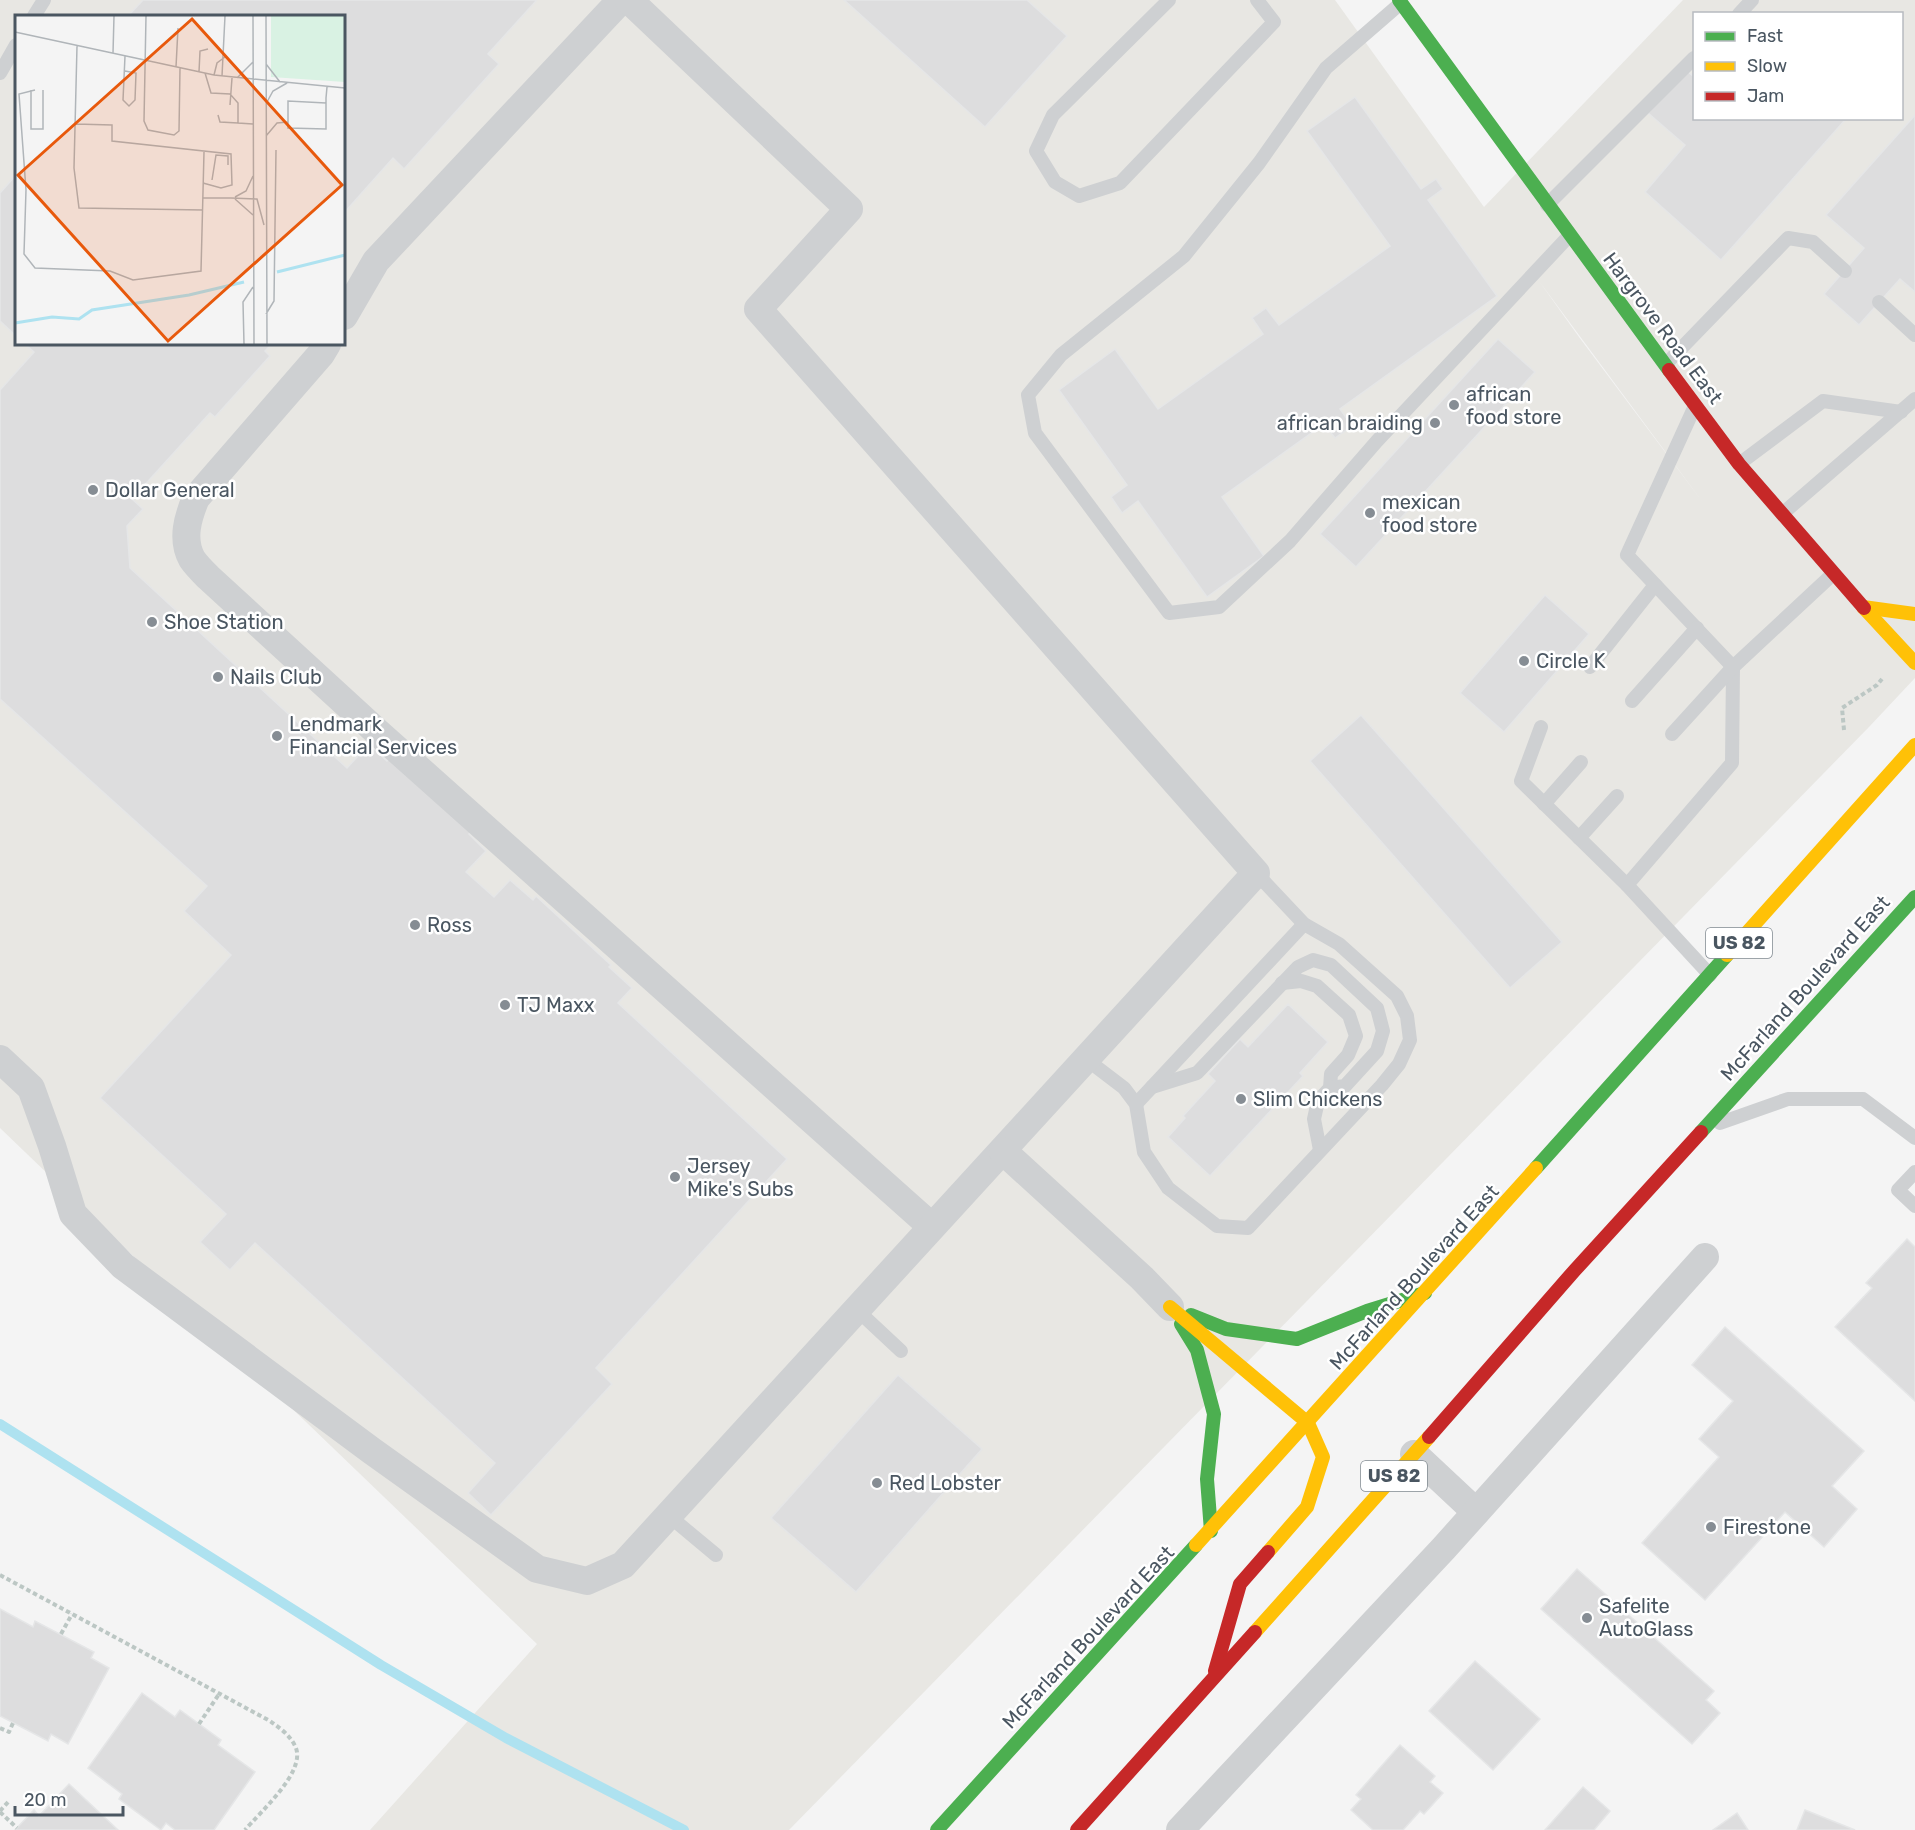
<svg xmlns="http://www.w3.org/2000/svg" width="1915" height="1830" font-family="Rubik,sans-serif">
<style>
.commercial{fill:#e8e7e3;fill-rule:evenodd}
.lines{fill:none;stroke-linecap:round;stroke-linejoin:round}
.stream{stroke:#aee2f0;stroke-width:10}
.building{fill:#ddddde;stroke:#e5e6e7;stroke-width:1.5}
.path{stroke:#bcc7c4;stroke-width:4;stroke-dasharray:4.5 3;stroke-linecap:butt}
.lane{stroke:#ced0d2;stroke-width:14}
.street{stroke:#ced0d2;stroke-width:28}
.fast{stroke:#4caf50;stroke-width:14}
.slow{stroke:#ffc107;stroke-width:14}
.jam{stroke:#c62828;stroke-width:14}
.poi-dot{fill:#868d94;stroke:#fff;stroke-width:2}
.labels{text-anchor:middle;stroke-width:5;stroke-linejoin:round;paint-order:stroke}
.shield{fill:#fff;stroke:#808990;stroke-width:1.5}
.shield-label{font-size:18px;font-weight:bold;fill:#4a5661}
.street-label{font-size:20px;fill:#4a5661;stroke:#fff}
.poi-label{font-size:20px;fill:#4a5661;stroke:#fff;text-anchor:start}
.inset-river{fill:none;stroke:#aee2f0;stroke-width:3}
.inset-road{fill:none;stroke:#b0b5b9;stroke-width:1.5}
.view{fill:#e8590c;fill-opacity:0.15;stroke:#e8590c;stroke-width:3}
.inset-edge{fill:none;stroke:#4a5661;stroke-width:3}
</style>
<rect width="100%" height="100%" fill="#f4f4f4"/>
<path class="commercial" d="M 0,0 L 1335,0 L 1484,207 L 1683,0 L 1915,0 L 1915,678 L 1869,727 L 789,1830 L 370,1830 L 537,1644 L 0,1128 ZM 1694,14 L 1902,14 L 1902,118 L 1694,118 ZM 16,16 L 344,16 L 344,344 L 16,344 ZM 1539,281 L 1704,504 L 1579,337 Z"/>
<g class="lines">
<polyline class="stream" points="0,1424 381,1665 506,1738 684,1830"/>
</g>
<g class="building">
<polygon points="143,0 536,0 536,1 488,54 499,64 404,169 393,158 344,213 344,16 128,16"/>
<polygon points="844,0 1027,0 1067,36 985,127"/>
<polygon points="1686,70 1694,77 1694,118 1845,120 1721,260 1645,192 1685,145 1648,113"/>
<polygon points="1355,97 1421,189 1436,179 1443,189 1428,200 1497,296 1340,409 1352,426 1335,438 1324,424 1222,497 1264,556 1207,597 1138,501 1122,513 1111,497 1127,485 1059,390 1115,349 1158,409 1263,334 1252,318 1266,308 1279,325 1390,246 1307,131"/>
<polygon points="1915,115 1915,292 1900,279 1859,325 1824,294 1864,248 1826,215"/>
<polygon points="16,175 16,336 0,321 0,193"/>
<polygon points="1498,339 1535,372 1356,567 1320,534"/>
<polygon points="25,344 272,344 265,351 270,356 215,417 210,413 132,499 143,509 127,526 130,568 347,768 369,744 387,761 391,758 471,832 469,834 486,851 466,872 494,897 510,880 533,900 536,896 611,965 609,967 632,988 618,1003 787,1159 596,1368 612,1384 491,1515 468,1493 495,1463 255,1243 230,1270 200,1242 226,1214 100,1098 231,955 184,911 207,886 0,699 0,390 34,352"/>
<polygon points="1545,595 1589,634 1504,732 1460,693"/>
<polygon points="1361,715 1562,942 1510,988 1310,761"/>
<polygon points="1288,1004 1328,1042 1300,1073 1303,1076 1210,1176 1168,1137 1185,1118 1183,1116 1215,1081 1208,1074 1240,1039 1248,1047"/>
<polygon points="1907,1239 1915,1247 1915,1401 1835,1327 1872,1288 1866,1283"/>
<polygon points="1725,1327 1864,1451 1832,1486 1857,1509 1824,1547 1785,1512 1705,1600 1642,1543 1719,1457 1699,1439 1733,1401 1692,1365"/>
<polygon points="898,1375 982,1449 856,1592 771,1518"/>
<polygon points="1577,1569 1714,1691 1706,1700 1720,1713 1692,1744 1541,1609"/>
<polygon points="0,1609 33,1627 35,1621 94,1652 91,1658 109,1668 68,1744 51,1734 48,1741 0,1716"/>
<polygon points="1475,1661 1540,1719 1493,1770 1429,1711"/>
<polygon points="142,1693 175,1717 180,1710 221,1740 218,1745 255,1772 214,1830 175,1830 166,1823 161,1830 119,1799 122,1794 88,1768"/>
<polygon points="1400,1745 1435,1776 1430,1782 1443,1793 1424,1814 1420,1811 1403,1830 1373,1830 1351,1810 1361,1799 1356,1795"/>
<polygon points="69,1784 118,1830 15,1830 34,1810 39,1816"/>
<polygon points="1583,1787 1610,1811 1594,1830 1545,1830"/>
<polygon points="1805,1810 1855,1830 1797,1830"/>
<polygon points="1737,1813 1748,1830 1713,1830"/>
</g>
<g class="lines">
<g class="path">
<polyline points="1844,730 1842,708 1877,685 1882,679"/>
<path d="M 0,1575 L 270,1721 C 280,1728 291,1736 296,1748 C 305,1773 260,1812 245,1830"/>
<polyline points="61,1634 72,1614"/>
<polyline points="199,1724 219,1694"/>
<polyline points="0,1728 9,1732 13,1723"/>
<polyline points="0,1811 9,1801"/>
<polyline points="0,1812 17,1828"/>
</g>
<g class="lane">
<polyline points="1169,0 1053,115 1036,151 1055,182 1079,196 1120,183 1274,22 1257,0"/>
<polyline points="1401,3 1326,68 1259,163 1184,256 1061,355 1028,395 1035,433 1169,613 1219,607 1290,541 1377,441 1569,236"/>
<polyline points="1739,14 1752,0"/>
<polyline points="34,16 44,0"/>
<polyline points="0,73 16,45"/>
<polyline points="1547,205 1694,58"/>
<polyline points="1879,302 1915,335"/>
<polyline points="1666,364 1788,238 1813,242 1845,271"/>
<polyline points="1695,406 1627,555 1733,667 1732,763 1627,885 1710,975"/>
<polyline points="1739,464 1823,401 1901,412"/>
<polyline points="1782,514 1915,399"/>
<polyline points="1590,667 1655,585"/>
<polyline points="1632,701 1697,628"/>
<polyline points="1541,727 1521,781 1627,885"/>
<polyline points="1672,734 1733,667 1833,574"/>
<polyline points="1544,804 1581,762"/>
<polyline points="1579,838 1617,796"/>
<polyline points="1282,983 1301,981 1317,986 1349,1015 1356,1036 1348,1055 1331,1074 1330,1088 1318,1101 1314,1119 1320,1150"/>
<polyline points="1086,1059 1124,1088 1136,1104 1144,1152 1168,1188 1217,1226 1248,1228 1382,1085 1399,1064 1410,1040 1407,1016 1397,996 1339,944 1304,924 1256,873"/>
<polyline points="1152,1087 1197,1073 1298,967 1313,960 1331,965 1377,1008 1383,1031 1377,1051 1345,1086 1330,1088"/>
<polyline points="1136,1104 1304,924"/>
<polyline points="1720,1123 1788,1099 1863,1099 1915,1138"/>
<polyline points="1915,1172 1898,1190 1915,1206"/>
<polyline points="856,1309 901,1351"/>
<polyline points="668,1515 716,1555"/>
</g>
<g class="street">
<polyline points="344,316 376,261 621,0"/>
<path d="M 327,344 L 321,354 L 196,498 C 188,517 181,539 192,559 C 196,565 203,572 208,577 L 375,730 L 931,1226"/>
<polyline points="0,1059 31,1088 52,1146 73,1214 123,1266 372,1451 537,1569 587,1581 623,1565 1256,873 758,309 849,209 629,0"/>
<polyline points="1003,1151 1142,1278 1170,1307"/>
<polyline points="1414,1454 1476,1512"/>
<polyline points="1180,1830 1444,1548 1705,1257"/>
</g>
<g class="fast">
<polyline points="1399,0 1669,370"/>
<polyline points="1701,1132 1915,897"/>
<polyline points="1536,1168 1727,955"/>
<polyline points="1191,1315 1226,1329 1297,1339 1367,1311 1425,1293"/>
<polyline points="1181,1324 1197,1350 1214,1414 1207,1479 1211,1531"/>
<polyline points="937,1830 1196,1545"/>
</g>
<g class="slow">
<polyline points="1863,607 1915,614"/>
<polyline points="1864,608 1915,663"/>
<polyline points="1727,955 1915,745"/>
<polyline points="1170,1307 1308,1423 1323,1457 1307,1507 1268,1552"/>
<polyline points="1196,1545 1536,1168"/>
<polyline points="1255,1632 1429,1437"/>
</g>
<g class="jam">
<polyline points="1669,370 1739,464 1864,608"/>
<polyline points="1429,1437 1575,1270 1701,1132"/>
<polyline points="1215,1671 1240,1584 1268,1552"/>
<polyline points="1077,1830 1255,1632"/>
</g>
</g>
<g class="poi-dot">
<circle cx="1454" cy="405" r="6"/>
<circle cx="1435" cy="423" r="6"/>
<circle cx="93" cy="490" r="6"/>
<circle cx="1370" cy="513" r="6"/>
<circle cx="152" cy="622" r="6"/>
<circle cx="1524" cy="661" r="6"/>
<circle cx="218" cy="677" r="6"/>
<circle cx="277" cy="736" r="6"/>
<circle cx="415" cy="925" r="6"/>
<circle cx="505" cy="1005" r="6"/>
<circle cx="1241" cy="1099" r="6"/>
<circle cx="675" cy="1177" r="6"/>
<circle cx="877" cy="1483" r="6"/>
<circle cx="1711" cy="1527" r="6"/>
<circle cx="1587" cy="1618" r="6"/>
</g>
<g class="labels">
<g class="shield">
<rect x="1706" y="928" width="66" height="30" rx="4.5"/>
<rect x="1361" y="1461" width="66" height="30" rx="4.5"/>
</g>
<g class="shield-label">
<text x="1739" y="949">US 82</text>
<text x="1394" y="1482">US 82</text>
</g>
<g class="street-label">
<text transform="translate(1663 328) rotate(53)" y="7">Hargrove Road East</text>
<text transform="translate(1805 988) rotate(-48)" y="7">McFarland Boulevard East</text>
<text transform="translate(1414 1277) rotate(-48)" y="7">McFarland Boulevard East</text>
<text transform="translate(1088 1637) rotate(-47)" y="7">McFarland Boulevard East</text>
</g>
<g class="poi-label">
<text x="1466" y="401">african<tspan x="1466" dy="23">food store</tspan></text>
<text x="1423" y="430" text-anchor="end">african braiding</text>
<text x="105" y="497">Dollar General</text>
<text x="1382" y="509">mexican<tspan x="1382" dy="23">food store</tspan></text>
<text x="164" y="629">Shoe Station</text>
<text x="1536" y="668">Circle K</text>
<text x="230" y="684">Nails Club</text>
<text x="289" y="731">Lendmark<tspan x="289" dy="23">Financial Services</tspan></text>
<text x="427" y="932">Ross</text>
<text x="517" y="1012">TJ Maxx</text>
<text x="1253" y="1106">Slim Chickens</text>
<text x="687" y="1173">Jersey<tspan x="687" dy="23">Mike's Subs</tspan></text>
<text x="889" y="1490">Red Lobster</text>
<text x="1723" y="1534">Firestone</text>
<text x="1599" y="1613">Safelite<tspan x="1599" dy="23">AutoGlass</tspan></text>
</g>
</g>
<g transform="translate(15 15)">
<rect width="330" height="330" fill="#f4f4f4"/>
<path d="M 256,1 L 330,1 L 330,67 L 256,62 Z" fill="#d9f2e3"/>
<path class="inset-river" d="M 262,257 L 330,240M 0,308 L 37,302 L 64,304 L 77,295 L 174,280 L 229,267"/>
<path class="inset-road" d="M 131,1 L 129,106 L 133,115 L 159,120 L 164,116 L 165,53M 238,1 L 239,329M 251,1 L 252,329M 0,17 L 199,60 L 330,73M 62,31 L 59,153 L 64,193 L 188,195M 98,38 L 99,1M 251,49 L 265,67M 161,52 L 163,13M 110,56 L 121,58 L 120,85 L 114,91 L 108,85 L 110,41M 184,57 L 185,36 L 193,34M 190,58 L 196,78 L 215,79 L 223,88 L 223,108 L 238,109M 199,60 L 202,48 L 210,42M 207,61 L 210,1M 222,63 L 238,47M 16,75 L 16,114 L 28,114 L 28,75M 20,75 L 4,79 L 11,175 L 9,239 L 20,253 L 95,256 L 118,265 L 186,256 L 189,137M 252,87 L 258,76 L 272,68M 311,88 L 273,86 L 273,113 L 311,114 L 311,83 L 312,72M 215,90 L 217,63M 203,100 L 205,107 L 223,108M 60,109 L 97,110 L 97,126 L 216,139 L 217,170 L 206,173 L 188,168M 251,121 L 262,108 L 273,107M 197,165 L 201,140 L 213,141 L 213,150M 220,182 L 231,176 L 238,161M 188,183 L 216,183M 216,183 L 242,184 L 249,210M 220,184 L 238,200M 251,299 L 259,286 L 261,135M 229,329 L 228,287 L 238,272"/>
<path class="view" d="M 177,4 L 327,170 L 153,326 L 3,160 Z"/>
<rect width="330" height="330" class="inset-edge"/>
</g>
<rect x="1693" y="12" width="210" height="108" fill="#ffffff" stroke="#b7bbc0" stroke-width="1.5"/>
<rect x="1705" y="32" width="30" height="9" fill="#4caf50" stroke="#b7bbc0" stroke-width="1.5"/>
<text x="1747" y="42" font-size="18" fill="#4a5661">Fast</text>
<rect x="1705" y="62" width="30" height="9" fill="#ffc107" stroke="#b7bbc0" stroke-width="1.5"/>
<text x="1747" y="72" font-size="18" fill="#4a5661">Slow</text>
<rect x="1705" y="92" width="30" height="9" fill="#c62828" stroke="#b7bbc0" stroke-width="1.5"/>
<text x="1747" y="102" font-size="18" fill="#4a5661">Jam</text>
<path d="M15 1806v9h108v-9" fill="none" stroke="#4a5661" stroke-width="3"/>
<text x="24" y="1806" font-size="18" fill="#4a5661" stroke="#ffffff" stroke-width="4.5" paint-order="stroke">20 m</text>
</svg>
